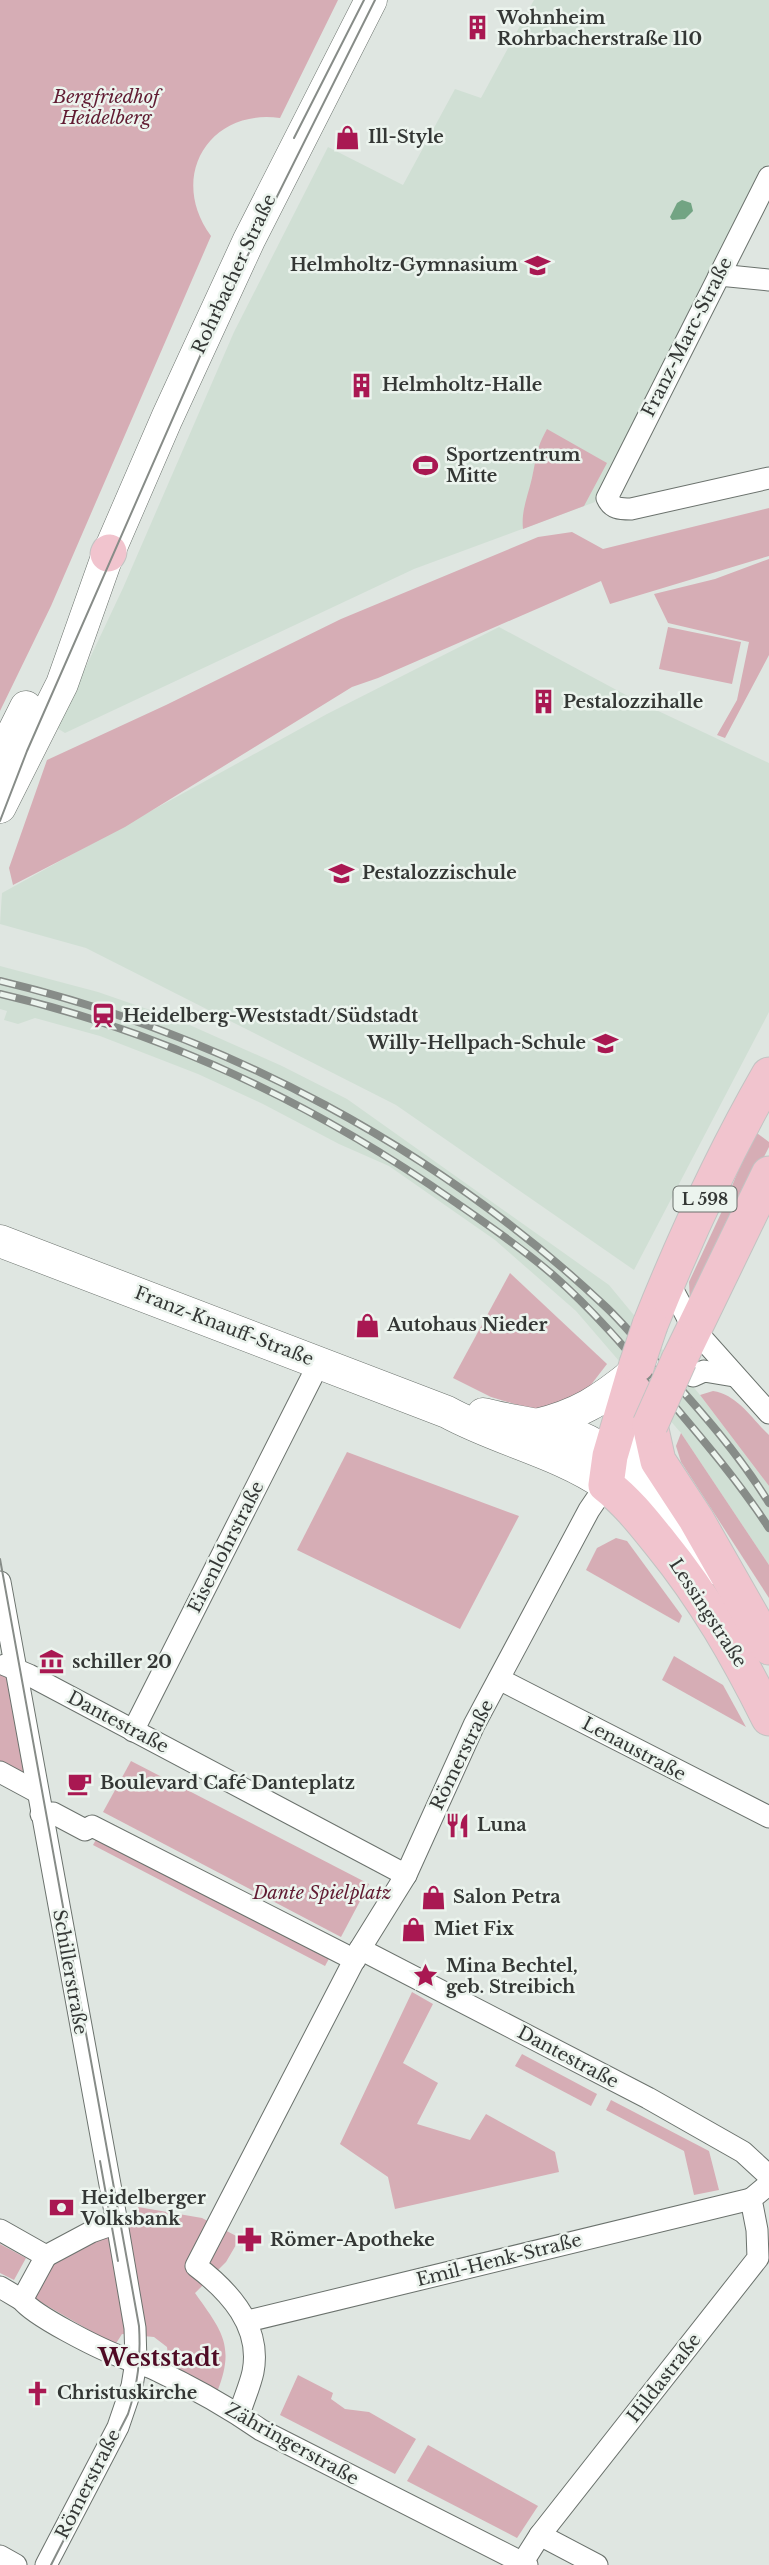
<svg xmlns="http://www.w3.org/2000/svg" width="769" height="2565" font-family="'Libre Baskerville',serif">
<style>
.built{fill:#d0dfd4}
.green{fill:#d6adb5}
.water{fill:#72a483}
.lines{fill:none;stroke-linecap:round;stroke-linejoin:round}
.minor-casing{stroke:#6b726d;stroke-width:23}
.secondary-casing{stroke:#6b726d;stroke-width:33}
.primary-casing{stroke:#c2c3c2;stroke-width:37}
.minor{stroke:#fff;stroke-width:21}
.secondary{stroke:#fff;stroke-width:32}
.primary{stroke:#f1c4ce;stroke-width:35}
.tram{stroke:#878c88;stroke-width:2}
.rail-casing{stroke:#878c88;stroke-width:8}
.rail{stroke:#ecf4ee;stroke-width:5;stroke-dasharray:16;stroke-linecap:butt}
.primary-bridge-casing{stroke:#c2c3c2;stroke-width:37;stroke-linecap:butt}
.primary-bridge{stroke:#f1c4ce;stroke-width:35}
.labels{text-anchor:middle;stroke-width:5;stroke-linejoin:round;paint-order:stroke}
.shield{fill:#ecf4ee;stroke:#6b706c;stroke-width:2}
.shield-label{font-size:16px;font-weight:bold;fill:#343735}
.poi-label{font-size:18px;font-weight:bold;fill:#343735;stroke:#ecf4ee;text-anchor:start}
.park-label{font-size:18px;font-style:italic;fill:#611b32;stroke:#ecf4ee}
.street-label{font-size:18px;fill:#343735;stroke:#ecf4ee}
.district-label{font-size:24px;font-weight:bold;fill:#4f0b24;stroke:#ecf4ee}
</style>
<rect width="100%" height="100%" fill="#dfe6e1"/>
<g class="built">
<polygon points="534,0 769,0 769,163 595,502 414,569 65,733 57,728 123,588 234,332 328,147 403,185 455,89 481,98"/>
<polygon points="499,627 637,701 769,763 769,1012 634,1270 396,1105 86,948 0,924 2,893 327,714"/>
<polygon points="0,966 98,992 176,1019 282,1066 347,1099 609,1285 700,1395 769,1486 769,1565 681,1433 576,1311 495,1240 389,1166 339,1144 263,1104 198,1074 100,1036 35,1018 18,1024 4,1020 7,1011 0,1009"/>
</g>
<g class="green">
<path d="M 0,0 L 338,0 L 280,118 C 208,108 168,178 211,236 L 51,606 L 0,711 Z"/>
<path d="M 547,429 L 607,463 L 584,506 L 523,529 C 521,510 528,496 532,478 C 537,456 535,451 547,429 Z"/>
<polygon points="769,508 769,556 610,604 601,581 378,678 352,687 125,827 13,885 9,868 47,760 166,705 341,619 538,537 572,532 603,549"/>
<polygon points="769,559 769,655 725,738 717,735 737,700 749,642 668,623 654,594 715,579"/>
<polygon points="668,627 741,642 732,684 659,669"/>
<polygon points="754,1131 769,1142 769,1147 690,1303 689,1282 722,1211"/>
<polygon points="510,1273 607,1364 590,1386 578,1397 538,1411 491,1397 453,1378"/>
<path d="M 713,1391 C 738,1395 751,1418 769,1435 L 769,1486 L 700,1395 Z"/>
<polygon points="681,1433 769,1565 769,1598 681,1462 676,1446"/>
<polygon points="347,1452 519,1516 460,1629 297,1550"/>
<polygon points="616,1538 627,1541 682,1616 679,1623 586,1570 597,1548"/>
<polygon points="674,1656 723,1685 746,1727 662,1680"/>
<polygon points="0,1666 8,1669 28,1784 0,1767"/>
<polygon points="131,1761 369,1884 341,1937 103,1812"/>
<polygon points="98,1836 331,1955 325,1966 93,1845"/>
<polygon points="412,1992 433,2004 403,2063 438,2083 417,2124 470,2140 486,2114 555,2152 559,2172 395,2209 388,2177 340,2144"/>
<polygon points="522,2054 597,2094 591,2106 515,2066"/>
<polygon points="611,2100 709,2151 719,2190 694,2195 684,2151 606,2110"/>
<path d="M 138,2207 L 202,2218 L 240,2238 L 226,2262 L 195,2293 C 221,2330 236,2345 217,2392 L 169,2363 L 167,2347 L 154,2337 L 122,2334 L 115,2345 L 30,2296 L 50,2261 L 102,2233 L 137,2225 Z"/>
<polygon points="0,2244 26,2258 14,2280 0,2273"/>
<polygon points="298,2375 333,2393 331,2399 345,2409 369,2412 416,2439 395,2474 280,2415"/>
<polygon points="428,2445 538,2506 517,2538 407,2481"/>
</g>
<polygon class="water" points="682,200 691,203 693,211 685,219 672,220 670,217 677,203"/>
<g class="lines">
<defs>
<g id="minor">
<path d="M 769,177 L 607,498 C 612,509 620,509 631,509 L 769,478"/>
<polyline points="719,275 769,280"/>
<polyline points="668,1281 693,1328 769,1413"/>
<polyline points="693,1376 704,1371 734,1376"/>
<polyline points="0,1582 117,2223 135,2328 136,2362 132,2386 118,2427 46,2565"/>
<polyline points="5,1665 29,1675 406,1875"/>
<polyline points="499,1679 769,1817"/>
<polyline points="133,1731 319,1363"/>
<polyline points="0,1772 37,1792"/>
<polyline points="41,1814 53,1813 85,1830 92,1826 355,1960"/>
<polyline points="360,1949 648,2098 743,2152 769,2176"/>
<polyline points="0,2230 46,2256 22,2300 0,2287"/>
<polyline points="46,2256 91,2232 117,2223"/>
<path d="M 22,2300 C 34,2316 98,2348 119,2356 C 130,2361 143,2364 154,2369 C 190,2386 228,2407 261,2430 L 527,2565"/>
<polyline points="248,2321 751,2199"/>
<path d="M 239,2415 C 243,2401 250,2386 253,2372 C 262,2326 229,2291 196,2266 L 360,1949 L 406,1875 L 474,1725 L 589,1510 L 606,1485"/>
<polyline points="540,2535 597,2565"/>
<polyline points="0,2556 16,2565"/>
<polyline points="521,2565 540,2535 758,2258 757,2230 751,2199 769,2184"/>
</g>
<g id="secondary">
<polyline points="109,552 167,418 249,240 371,0"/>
<polyline points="0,759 26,707"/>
<polyline points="0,807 62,684 108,554"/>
<path d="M 0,1241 L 447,1412 C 498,1440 558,1452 606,1485 L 626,1468 L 649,1427"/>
<path d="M 483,1414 C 517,1423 556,1425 588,1441 C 635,1465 679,1528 712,1568"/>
<path d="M 536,1425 C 578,1415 601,1400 634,1373"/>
</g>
<g id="primary">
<polyline points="108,554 109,552"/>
<path d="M 650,1325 C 684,1240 723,1155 769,1075"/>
<polyline points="679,1360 769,1174"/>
<path d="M 637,1364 L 610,1456 L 606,1485 C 628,1502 644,1523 661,1544 C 705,1598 738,1656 769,1718"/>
<polyline points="650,1425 658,1461 696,1519 769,1647"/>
</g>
</defs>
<use href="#minor" class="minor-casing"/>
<use href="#secondary" class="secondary-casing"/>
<use href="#primary" class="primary-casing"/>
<use href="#minor" class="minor"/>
<use href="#secondary" class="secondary"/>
<use href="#primary" class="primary"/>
<g class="tram">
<polyline points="294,138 364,0"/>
<polyline points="0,821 27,751 219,313 375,0"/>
<path d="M 0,1559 L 139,2326 C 141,2358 138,2384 128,2414 L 51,2565"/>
<polyline points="100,2161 118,2261"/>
</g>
<defs>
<g id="rail">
<path d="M 0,981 C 226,1035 439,1149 607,1308 C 626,1326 643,1348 661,1367 C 699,1409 739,1454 769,1503"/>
<path d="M 0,994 C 164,1032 317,1105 455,1202 C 488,1225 522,1248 553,1275 C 593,1310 627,1350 661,1390 C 699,1435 737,1479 769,1528"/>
</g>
</defs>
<use href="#rail" class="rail-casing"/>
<use href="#rail" class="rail"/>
<defs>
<g id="primary-bridge">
<polyline points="637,1364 650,1325"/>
<polyline points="650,1425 679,1360"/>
</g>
</defs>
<use href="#primary-bridge" class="primary-bridge-casing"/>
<use href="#primary-bridge" class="primary-bridge"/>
</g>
<defs>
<symbol id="building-bare" viewBox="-9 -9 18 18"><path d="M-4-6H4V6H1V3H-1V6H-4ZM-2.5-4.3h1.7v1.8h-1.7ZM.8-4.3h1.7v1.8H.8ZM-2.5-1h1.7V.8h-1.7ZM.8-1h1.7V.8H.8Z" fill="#a91852" stroke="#ecf4ee" stroke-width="2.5" paint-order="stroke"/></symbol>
<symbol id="shop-bare" viewBox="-9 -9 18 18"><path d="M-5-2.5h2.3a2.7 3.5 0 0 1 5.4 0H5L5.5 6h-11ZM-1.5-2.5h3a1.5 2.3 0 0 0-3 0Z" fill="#a91852" stroke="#ecf4ee" stroke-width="2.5" paint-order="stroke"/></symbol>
<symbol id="school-bare" viewBox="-9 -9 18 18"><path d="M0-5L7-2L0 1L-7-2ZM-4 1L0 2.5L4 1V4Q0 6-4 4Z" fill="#a91852" stroke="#ecf4ee" stroke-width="2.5" paint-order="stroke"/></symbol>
<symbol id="stadium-bare" viewBox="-9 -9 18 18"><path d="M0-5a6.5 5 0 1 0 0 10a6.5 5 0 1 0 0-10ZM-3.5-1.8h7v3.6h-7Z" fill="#a91852" stroke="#ecf4ee" stroke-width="2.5" paint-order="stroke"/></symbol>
<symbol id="station-bare" viewBox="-9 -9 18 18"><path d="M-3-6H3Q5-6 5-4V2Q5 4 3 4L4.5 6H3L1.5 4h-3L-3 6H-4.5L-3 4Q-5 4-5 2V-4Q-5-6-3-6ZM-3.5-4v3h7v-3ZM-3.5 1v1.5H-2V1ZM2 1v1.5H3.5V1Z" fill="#a91852" stroke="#ecf4ee" stroke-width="2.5" paint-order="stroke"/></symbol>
<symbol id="museum-bare" viewBox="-9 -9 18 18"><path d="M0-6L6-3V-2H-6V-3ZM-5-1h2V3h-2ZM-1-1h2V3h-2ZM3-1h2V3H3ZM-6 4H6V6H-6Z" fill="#a91852" stroke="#ecf4ee" stroke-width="2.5" paint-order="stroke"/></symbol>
<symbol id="cafe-bare" viewBox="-9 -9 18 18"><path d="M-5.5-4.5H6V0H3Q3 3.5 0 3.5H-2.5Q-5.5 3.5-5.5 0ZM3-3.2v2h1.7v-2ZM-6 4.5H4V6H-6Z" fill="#a91852" stroke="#ecf4ee" stroke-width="2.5" paint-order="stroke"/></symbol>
<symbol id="restaurant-bare" viewBox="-9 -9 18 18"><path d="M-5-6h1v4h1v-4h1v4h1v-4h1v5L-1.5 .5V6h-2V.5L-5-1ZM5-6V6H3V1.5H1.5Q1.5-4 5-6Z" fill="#a91852" stroke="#ecf4ee" stroke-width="2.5" paint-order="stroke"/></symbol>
<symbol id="sight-bare" viewBox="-9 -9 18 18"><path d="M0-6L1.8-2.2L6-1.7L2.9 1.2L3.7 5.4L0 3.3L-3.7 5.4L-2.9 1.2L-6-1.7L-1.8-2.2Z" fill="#a91852" stroke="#ecf4ee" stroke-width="2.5" paint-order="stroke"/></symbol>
<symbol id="bank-bare" viewBox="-9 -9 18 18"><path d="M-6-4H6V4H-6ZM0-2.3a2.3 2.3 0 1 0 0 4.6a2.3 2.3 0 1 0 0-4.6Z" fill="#a91852" stroke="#ecf4ee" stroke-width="2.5" paint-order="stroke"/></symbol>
<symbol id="pharmacy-bare" viewBox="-9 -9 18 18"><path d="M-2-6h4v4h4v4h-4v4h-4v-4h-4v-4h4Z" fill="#a91852" stroke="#ecf4ee" stroke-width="2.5" paint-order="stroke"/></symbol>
<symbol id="church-bare" viewBox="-9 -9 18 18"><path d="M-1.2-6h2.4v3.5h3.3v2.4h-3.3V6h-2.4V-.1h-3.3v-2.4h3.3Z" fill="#a91852" stroke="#ecf4ee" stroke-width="2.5" paint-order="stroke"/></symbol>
</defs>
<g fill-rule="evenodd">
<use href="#building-bare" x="460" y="10" width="35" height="35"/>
<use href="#shop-bare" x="330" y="120" width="35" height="35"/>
<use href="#school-bare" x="520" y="248" width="35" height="35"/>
<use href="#building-bare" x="344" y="368" width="35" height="35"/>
<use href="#stadium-bare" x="408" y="448" width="35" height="35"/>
<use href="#building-bare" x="526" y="684" width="35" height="35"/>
<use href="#school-bare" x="324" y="856" width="35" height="35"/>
<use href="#station-bare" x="86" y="998" width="35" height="35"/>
<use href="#school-bare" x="588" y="1026" width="35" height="35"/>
<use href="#shop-bare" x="350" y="1308" width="35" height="35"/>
<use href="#museum-bare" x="34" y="1644" width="35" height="35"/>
<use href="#cafe-bare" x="62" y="1766" width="35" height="35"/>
<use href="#restaurant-bare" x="440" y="1808" width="35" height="35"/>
<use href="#shop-bare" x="416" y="1880" width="35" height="35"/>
<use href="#shop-bare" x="396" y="1912" width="35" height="35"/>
<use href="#sight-bare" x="408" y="1958" width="35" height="35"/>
<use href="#bank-bare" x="44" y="2190" width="35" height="35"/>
<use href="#pharmacy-bare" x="232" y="2222" width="35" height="35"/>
<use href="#church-bare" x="20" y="2376" width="35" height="35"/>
</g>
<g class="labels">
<rect class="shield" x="673.5" y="1186.5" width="63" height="25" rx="5"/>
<g class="shield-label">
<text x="705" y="1205">L 598</text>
</g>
<g class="poi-label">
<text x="497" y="24">Wohnheim<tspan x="497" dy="21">Rohrbacherstraße 110</tspan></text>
<text x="368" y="143">Ill-Style</text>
<text x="518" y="271" text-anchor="end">Helmholtz-Gymnasium</text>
<text x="382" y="391">Helmholtz-Halle</text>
<text x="446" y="461">Sportzentrum<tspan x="446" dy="21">Mitte</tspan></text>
<text x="563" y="708">Pestalozzihalle</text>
<text x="362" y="879">Pestalozzischule</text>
<text x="123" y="1022">Heidelberg-Weststadt/Südstadt</text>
<text x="586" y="1049" text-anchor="end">Willy-Hellpach-Schule</text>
<text x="387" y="1331">Autohaus Nieder</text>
<text x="72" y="1668">schiller 20</text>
<text x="100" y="1789">Boulevard Café Danteplatz</text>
<text x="477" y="1831">Luna</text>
<text x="453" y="1903">Salon Petra</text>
<text x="434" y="1935">Miet Fix</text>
<text x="446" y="1972">Mina Bechtel,<tspan x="446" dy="21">geb. Streibich</tspan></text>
<text x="81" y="2204">Heidelberger<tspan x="81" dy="21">Volksbank</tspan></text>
<text x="270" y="2246">Römer-Apotheke</text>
<text x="57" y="2399">Christuskirche</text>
</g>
<g class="park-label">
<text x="106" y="103">Bergfriedhof<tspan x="106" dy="21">Heidelberg</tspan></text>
<text x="322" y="1899">Dante Spielplatz</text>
</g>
<g class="street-label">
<text transform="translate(234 274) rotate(-65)" y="6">Rohrbacher Straße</text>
<text transform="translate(687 337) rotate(-63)" y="6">Franz-Marc-Straße</text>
<text transform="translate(224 1326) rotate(21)" y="6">Franz-Knauff-Straße</text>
<text transform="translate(226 1547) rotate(-63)" y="6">Eisenlohrstraße</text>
<text transform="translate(708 1613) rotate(57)" y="6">Lessingstraße</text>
<text transform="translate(118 1722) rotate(28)" y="6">Dantestraße</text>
<text transform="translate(634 1749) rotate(28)" y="6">Lenaustraße</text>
<text transform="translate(462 1755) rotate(-64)" y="6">Römerstraße</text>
<text transform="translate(70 1972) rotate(80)" y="6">Schillerstraße</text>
<text transform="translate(568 2057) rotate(28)" y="6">Dantestraße</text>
<text transform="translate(499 2260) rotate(-14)" y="6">Emil-Henk-Straße</text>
<text transform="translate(664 2378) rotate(-52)" y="6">Hildastraße</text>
<text transform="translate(292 2444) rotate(29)" y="6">Zähringerstraße</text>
<text transform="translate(88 2484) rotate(-63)" y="6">Römerstraße</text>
</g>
<g class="district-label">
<text x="159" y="2366">Weststadt</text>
</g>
</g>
</svg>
